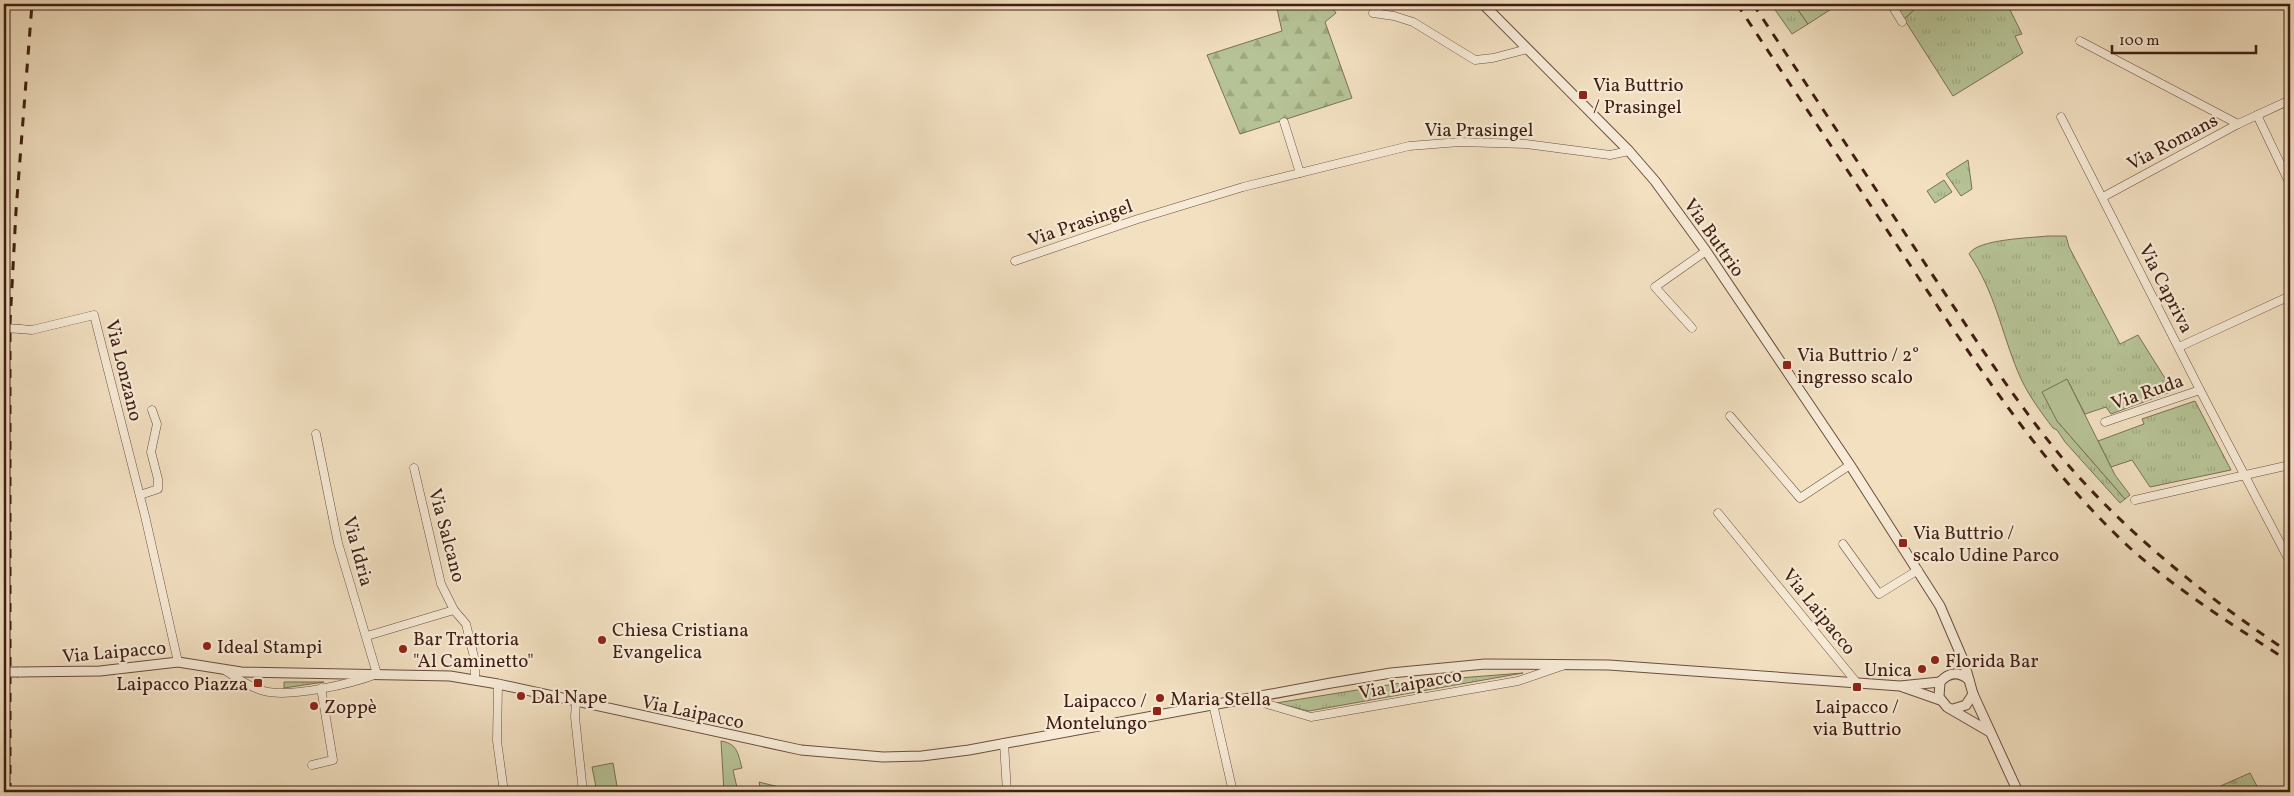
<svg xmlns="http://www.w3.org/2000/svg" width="2294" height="796" font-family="Vollkorn,serif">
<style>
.grass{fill:url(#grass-tufts);stroke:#7b7054}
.forest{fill:url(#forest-firs);stroke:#7b7054}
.green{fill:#b6c396;stroke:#7b7054}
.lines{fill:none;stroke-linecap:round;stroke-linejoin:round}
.minor-casing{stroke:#6c4e3e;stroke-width:9}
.tertiary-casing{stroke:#6c4e3e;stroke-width:11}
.minor{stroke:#f7ebd7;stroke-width:8}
.tertiary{stroke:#f7ebd7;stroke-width:9}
.rail{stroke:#401e12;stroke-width:3;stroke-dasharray:9 9;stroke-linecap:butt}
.minor-bridge-casing{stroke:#6c4e3e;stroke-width:9;stroke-linecap:butt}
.tertiary-bridge-casing{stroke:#6c4e3e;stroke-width:11;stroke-linecap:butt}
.minor-bridge{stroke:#f7ebd7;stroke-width:8}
.tertiary-bridge{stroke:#f7ebd7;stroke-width:9}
.poi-dot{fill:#8f2418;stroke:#f7ebd7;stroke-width:2}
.labels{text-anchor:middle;stroke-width:4.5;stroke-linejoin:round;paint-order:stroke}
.poi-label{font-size:19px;fill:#401e12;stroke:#f7ebd7;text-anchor:start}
.street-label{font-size:19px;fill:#401e12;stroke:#f7ebd7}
</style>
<defs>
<pattern id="grass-tufts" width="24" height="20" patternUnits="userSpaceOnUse" patternTransform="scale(1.25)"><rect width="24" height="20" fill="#b6c396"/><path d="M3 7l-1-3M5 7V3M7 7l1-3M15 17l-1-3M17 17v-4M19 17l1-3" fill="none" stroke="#9ea780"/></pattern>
<pattern id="forest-firs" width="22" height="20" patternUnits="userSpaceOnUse" patternTransform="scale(1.25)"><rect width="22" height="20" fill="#b6c396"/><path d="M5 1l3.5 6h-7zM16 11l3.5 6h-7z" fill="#9ea780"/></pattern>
</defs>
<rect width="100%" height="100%" fill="#f2e0c1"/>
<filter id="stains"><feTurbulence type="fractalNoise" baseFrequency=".004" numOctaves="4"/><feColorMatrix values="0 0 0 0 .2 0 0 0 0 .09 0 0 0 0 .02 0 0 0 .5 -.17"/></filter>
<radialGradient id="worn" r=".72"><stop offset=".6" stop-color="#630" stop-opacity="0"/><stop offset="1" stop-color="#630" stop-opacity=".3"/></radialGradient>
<g class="grass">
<polygon points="1771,4 1794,4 1808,24 1792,34"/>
<polygon points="1931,4 2007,4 2022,34 2015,36 2023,53 1953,96 1904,19 1916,8"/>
<polygon points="1968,160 1972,189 1961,196 1946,174"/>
<polygon points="1944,180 1952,192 1935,203 1927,191"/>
<path d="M 2048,236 L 2066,236 L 2069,247 L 2120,344 L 2138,335 L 2173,391 L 2111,414 L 2106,407 L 2085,414 L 2067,379 L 2057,421 L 2125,499 L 2120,503 L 2065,442 L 2057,430 L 2053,428 C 2040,411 2026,392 2018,372 C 2001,331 1995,292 1969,254 C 1977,239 2031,238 2048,236 Z"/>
<polygon points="2195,401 2231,470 2150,487 2132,460 2111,467 2098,441 2144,424 2142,419"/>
<polygon points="1523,673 1309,711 1276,703 1407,682"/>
<polygon points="284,682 324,682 284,688"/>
<polygon points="759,782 799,792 761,792"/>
</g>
<g class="forest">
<polygon points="1276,4 1330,4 1336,13 1325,22 1352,98 1240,134 1207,55 1282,31"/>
<polygon points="1896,4 1913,4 1916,8 1904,19"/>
<polygon points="2250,773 2260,792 2207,792"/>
</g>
<g class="green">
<polygon points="1794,4 1839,4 1808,24"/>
<polygon points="2067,379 2115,475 2130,495 2125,499 2057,421 2042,392"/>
<path d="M 721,741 C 738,744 738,754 742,768 L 733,770 L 738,792 L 724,792 Z"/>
<polygon points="613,763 618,792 597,792 592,767"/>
</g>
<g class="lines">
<defs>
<g id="minor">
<polyline points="1891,4 1902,22"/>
<polyline points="1373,13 1394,16 1413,22 1475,60 1493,58 1527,49"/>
<polyline points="2080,41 2238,124"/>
<polyline points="2257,115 2290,184"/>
<polyline points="2061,117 2200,390 2290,562"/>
<polyline points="1284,122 1300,173"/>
<polyline points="2103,197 2238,124 2290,100"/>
<polyline points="1015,261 1138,219 1243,187 1409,146 1460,142 1526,144 1610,155 1629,151"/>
<polyline points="1692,328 1655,287 1706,251"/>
<polyline points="20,329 32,330 94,315 145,516 178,662"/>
<polyline points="2179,347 2290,296"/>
<polyline points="1730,416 1800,498 1850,465"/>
<polyline points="2105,422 2200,390"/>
<polyline points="414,468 441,584 454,610 466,624 475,661 475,680"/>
<polyline points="140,495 158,489 158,479 151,452 157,424 152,410"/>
<polyline points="2135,500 2290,465"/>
<polyline points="1718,513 1857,683"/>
<polyline points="1843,544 1879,594 1918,570"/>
<polyline points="367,636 454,610"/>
<path d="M 226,671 C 238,679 250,687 264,691 C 290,698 351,684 377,674 L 338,543 L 316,434"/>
<polyline points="498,684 497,741 504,792"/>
<polyline points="1263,695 1267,704 1311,717 1518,681 1562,666"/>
<polyline points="576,702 575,717 583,792"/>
<polyline points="1213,704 1233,792"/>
<polyline points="1004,743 1007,792"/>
<polyline points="312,765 333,760 321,688"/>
</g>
<g id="tertiary">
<polyline points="1483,4 1629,151 1655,181 1706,251 1850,465 1940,606 1964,662 1973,694 2018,792"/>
<polyline points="19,672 100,671 178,662 241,672 450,676 498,684 801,750 883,757 922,756 969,750 1331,683 1391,673 1485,664 1609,665 1900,686 1940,682"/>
<path d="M 1969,680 C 1959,671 1949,672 1940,682 L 1939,697 L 1947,707 L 1990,732"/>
<polyline points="1903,687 1940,700"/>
<polyline points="1953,709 1966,705 1973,694"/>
</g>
</defs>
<use href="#minor" class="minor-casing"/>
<use href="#tertiary" class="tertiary-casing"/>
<use href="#minor" class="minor"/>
<use href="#tertiary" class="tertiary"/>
<g class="rail">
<path d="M 1737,4 C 1797,95 1858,186 1918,277 C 1982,372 2045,469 2130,548 C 2178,591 2236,627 2290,662"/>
<path d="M 1753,4 C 1813,94 1872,184 1932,274 C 1976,340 2018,406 2069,466 C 2133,539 2209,599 2290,653"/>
<polyline points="10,792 10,323 16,211 32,4"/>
</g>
<defs>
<polyline id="minor-bridge" points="4,328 20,329"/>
<polyline id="tertiary-bridge" points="4,672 19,672"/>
</defs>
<use href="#minor-bridge" class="minor-bridge-casing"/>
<use href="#tertiary-bridge" class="tertiary-bridge-casing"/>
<use href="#minor-bridge" class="minor-bridge"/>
<use href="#tertiary-bridge" class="tertiary-bridge"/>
</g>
<g class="poi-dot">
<rect x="1578" y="90" width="10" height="10" rx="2.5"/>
<rect x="1782" y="360" width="10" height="10" rx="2.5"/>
<rect x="1898" y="538" width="10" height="10" rx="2.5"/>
<circle cx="602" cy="640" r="5"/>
<circle cx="207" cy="646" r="5"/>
<circle cx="403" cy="649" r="5"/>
<circle cx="1935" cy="660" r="5"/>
<circle cx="1922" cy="669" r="5"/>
<rect x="253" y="678" width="10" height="10" rx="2.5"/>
<rect x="1852" y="682" width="10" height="10" rx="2.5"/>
<circle cx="521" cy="696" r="5"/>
<circle cx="1160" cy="698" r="5"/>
<circle cx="314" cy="706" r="5"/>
<rect x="1152" y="706" width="10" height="10" rx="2.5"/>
</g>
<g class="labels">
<g class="poi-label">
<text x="1593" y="91">Via Buttrio<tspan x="1593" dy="22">/ Prasingel</tspan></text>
<text x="1797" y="361">Via Buttrio / 2°<tspan x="1797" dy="22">ingresso scalo</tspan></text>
<text x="1913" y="539">Via Buttrio /<tspan x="1913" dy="22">scalo Udine Parco</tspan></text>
<text x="612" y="636">Chiesa Cristiana<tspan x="612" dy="22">Evangelica</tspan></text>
<text x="413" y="645">Bar Trattoria<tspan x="413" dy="22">"Al Caminetto"</tspan></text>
<text x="217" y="653">Ideal Stampi</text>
<text x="1945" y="667">Florida Bar</text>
<text x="1912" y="676" text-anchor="end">Unica</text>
<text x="248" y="690" text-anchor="end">Laipacco Piazza</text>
<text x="531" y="703">Dal Nape</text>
<text x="1170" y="705">Maria Stella</text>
<text x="1147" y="707" text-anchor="end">Laipacco /<tspan x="1147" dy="22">Montelungo</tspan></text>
<text x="324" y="713">Zoppè</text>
<text x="1857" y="713" text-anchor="middle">Laipacco /<tspan x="1857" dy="22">via Buttrio</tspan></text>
</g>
<g class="street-label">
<text x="1479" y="136">Via Prasingel</text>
<text transform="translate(2172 141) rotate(-28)" y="7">Via Romans</text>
<text transform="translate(1080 222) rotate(-19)" y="7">Via Prasingel</text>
<text transform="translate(1715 237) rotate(55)" y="7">Via Buttrio</text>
<text transform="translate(2167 288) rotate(63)" y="7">Via Capriva</text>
<text transform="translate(125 370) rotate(76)" y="7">Via Lonzano</text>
<text transform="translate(2147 391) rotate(-19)" y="7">Via Ruda</text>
<text transform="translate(448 535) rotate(75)" y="7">Via Salcano</text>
<text transform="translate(359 551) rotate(75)" y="7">Via Idria</text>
<text transform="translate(1820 611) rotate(51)" y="7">Via Laipacco</text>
<text transform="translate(114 651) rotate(-5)" y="7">Via Laipacco</text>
<text transform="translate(1410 683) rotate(-10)" y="7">Via Laipacco</text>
<text transform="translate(693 711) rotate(12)" y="7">Via Laipacco</text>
</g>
</g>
<rect width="2294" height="796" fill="none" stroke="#f2e0c1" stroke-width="20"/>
<rect x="5" y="5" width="2284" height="786" fill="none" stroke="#401e12" stroke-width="2.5"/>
<rect x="10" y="10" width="2274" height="776" fill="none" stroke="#401e12"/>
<path d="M2112 45v8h144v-8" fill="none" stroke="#401e12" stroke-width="2.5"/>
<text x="2119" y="45" font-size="15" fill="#401e12" stroke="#f7ebd7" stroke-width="4" paint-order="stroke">100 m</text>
<rect width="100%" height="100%" filter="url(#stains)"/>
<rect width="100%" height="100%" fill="url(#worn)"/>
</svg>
